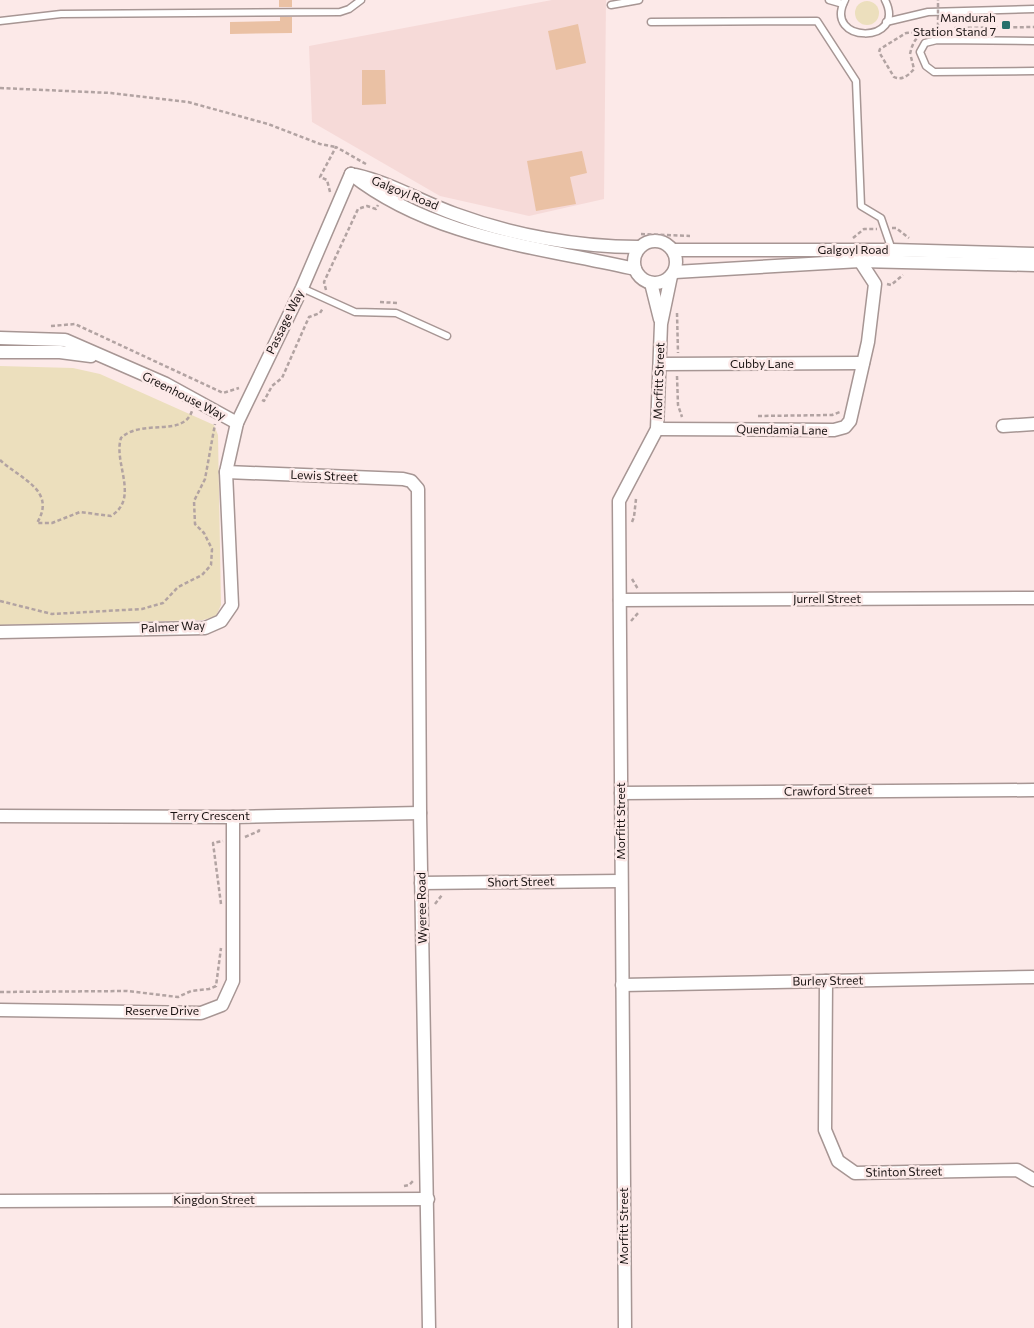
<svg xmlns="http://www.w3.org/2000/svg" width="1034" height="1328" font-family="Commissioner,sans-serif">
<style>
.built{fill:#f6dad8}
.green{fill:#ecdfbd}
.building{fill:#eac1a4}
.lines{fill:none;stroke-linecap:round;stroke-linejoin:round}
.service-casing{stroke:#a79694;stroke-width:9}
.minor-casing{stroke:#a79694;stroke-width:15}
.path{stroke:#b2a3a2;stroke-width:2.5;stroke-dasharray:4 2.5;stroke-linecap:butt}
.service{stroke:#fff;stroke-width:6}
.minor{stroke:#fff;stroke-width:12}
.path-bridge{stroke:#b2a3a2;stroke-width:2.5;stroke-dasharray:4 2.5;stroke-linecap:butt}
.poi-dot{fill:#26706b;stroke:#fce9e8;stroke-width:2}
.labels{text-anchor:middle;stroke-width:5;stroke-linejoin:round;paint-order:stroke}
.poi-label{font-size:12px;fill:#191312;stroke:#fce9e8;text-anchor:end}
.street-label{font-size:12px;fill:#191312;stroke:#fce9e8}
</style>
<rect width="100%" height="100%" fill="#fce9e8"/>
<polygon class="built" points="552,0 606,0 604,199 529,216 440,196 312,122 309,46"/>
<g class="green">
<circle cx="867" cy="13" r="12"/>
<polygon points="0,366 73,368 100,374 214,425 218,435 221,605 216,616 203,620 0,625"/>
</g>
<g class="building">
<rect x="279" y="0" width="13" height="7"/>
<polygon points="280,17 292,17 292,33 230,34 230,22 280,21"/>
<polygon points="578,24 586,63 556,70 548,31"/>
<polygon points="362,70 385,70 386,104 362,105"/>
<polygon points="582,151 587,173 570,177 576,204 536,211 527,161"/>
</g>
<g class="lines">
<defs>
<g id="service">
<polyline points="829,0 843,4"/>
<path d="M 845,0 C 822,44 908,45 885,0"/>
<polyline points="611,5 639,0"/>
<polyline points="0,21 61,14 340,12 349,9 361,0"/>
<polyline points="651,22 817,21 856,81 861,206 881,218 892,250"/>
<polyline points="886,22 928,12 1034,9"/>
<polyline points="1034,41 937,40 925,43 920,52 926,66 934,72 1034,71"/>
<polyline points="302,288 355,312 396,313 447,336"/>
</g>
<g id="minor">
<path d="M 351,174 C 432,238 538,247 635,269"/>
<path d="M 356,175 C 391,183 421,202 455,214 C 512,235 577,247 638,247"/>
<circle cx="655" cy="262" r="21"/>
<polyline points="673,250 892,250 1034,254"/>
<polyline points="675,272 860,261 1034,265"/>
<polyline points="651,283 660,319"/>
<polyline points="0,338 65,340 166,384 237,423"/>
<polyline points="0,352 60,352 91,356"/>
<polyline points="661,364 863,363"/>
<polyline points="1003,426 1034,424"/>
<polyline points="657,429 834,430 845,427 850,421 868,342 875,284 860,261"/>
<polyline points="226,472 403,479 411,481 418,489 420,813 429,1328"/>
<polyline points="620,600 1034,598"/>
<polyline points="0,632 205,628 221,621 232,605 226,472 237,423 302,288 351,174"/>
<polyline points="621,793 1034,790"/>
<polyline points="0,816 233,817 420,813"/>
<polyline points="421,883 621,881"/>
<polyline points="826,981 825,1130 838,1161 855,1173 1017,1170 1034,1180"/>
<polyline points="622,985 1034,977"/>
<polyline points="0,1010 201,1013 222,1005 233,981 233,817"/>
<polyline points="0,1201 428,1199"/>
<polyline points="625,1328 619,501 657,429 661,324 671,276"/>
</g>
</defs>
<use href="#service" class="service-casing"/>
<use href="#minor" class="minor-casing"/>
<g class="path">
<polyline points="949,31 955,28 1034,27"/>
<path d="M 911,57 L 914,69 C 909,75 902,81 894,77 L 879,52 L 880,49 L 906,33 L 928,32"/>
<polyline points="0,88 111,93 188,102 268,124 320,144 336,147"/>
<polyline points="330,192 327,180 320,177 336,147 366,164"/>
<polyline points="892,228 896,228 909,238"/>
<polyline points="641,234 690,236"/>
<polyline points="853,238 864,229 877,229"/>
<polyline points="887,284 891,285 903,275"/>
<polyline points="326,290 324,282 358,209 367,206 376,209 378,205"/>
<polyline points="380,302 397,303"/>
<polyline points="677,313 678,353"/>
<polyline points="51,326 75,324 223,393 239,388"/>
<polyline points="677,376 678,405 682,417"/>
<polyline points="262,400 264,401 272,386 282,378 309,317 320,313 323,308"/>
<polyline points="758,416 832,415 840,412"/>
<path d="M 0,460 C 20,479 57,490 37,523 L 52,523 L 80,512 L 111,516 C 140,498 113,463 121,438 C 142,418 183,438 192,411"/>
<polyline points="632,522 634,517 636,499"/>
<polyline points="632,579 638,589"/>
<polyline points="0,601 52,614 142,609 163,603 178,587 202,575 211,565 212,549 204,533 195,524 194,501 205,479 215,424"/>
<polyline points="631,621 639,612"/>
<polyline points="245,837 259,831 259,827"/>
<polyline points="221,904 213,843 223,841"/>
<polyline points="435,904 442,895"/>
<polyline points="0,992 127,991 178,997 191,991 209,989 216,986 221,948"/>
<polyline points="404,1186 409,1185 414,1180"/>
</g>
<use href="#service" class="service"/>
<use href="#minor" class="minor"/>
<path class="path-bridge" d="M 910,54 C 914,36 920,33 938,32 L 938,0"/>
</g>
<rect class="poi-dot" x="1001" y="20" width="10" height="10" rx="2.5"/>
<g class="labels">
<g class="poi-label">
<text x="996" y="22">Mandurah<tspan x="996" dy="14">Station Stand 7</tspan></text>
</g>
<g class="street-label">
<text transform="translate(405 193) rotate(22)" y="4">Galgoyl Road</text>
<text x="853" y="254">Galgoyl Road</text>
<text transform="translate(285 322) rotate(-64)" y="4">Passage Way</text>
<text x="762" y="368">Cubby Lane</text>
<text transform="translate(659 381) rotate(-88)" y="4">Morfitt Street</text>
<text transform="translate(184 396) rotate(27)" y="4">Greenhouse Way</text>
<text transform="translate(782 430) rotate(1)" y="4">Quendamia Lane</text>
<text transform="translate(324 476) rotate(2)" y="4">Lewis Street</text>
<text x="827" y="603">Jurrell Street</text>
<text transform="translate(173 627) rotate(-3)" y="4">Palmer Way</text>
<text transform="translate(828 791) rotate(-1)" y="4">Crawford Street</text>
<text x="210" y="820">Terry Crescent</text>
<text transform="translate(621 821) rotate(-90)" y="4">Morfitt Street</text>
<text transform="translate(521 882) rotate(-1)" y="4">Short Street</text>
<text transform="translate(422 908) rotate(-91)" y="4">Wyeree Road</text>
<text transform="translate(828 981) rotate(-1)" y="4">Burley Street</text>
<text x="162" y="1015">Reserve Drive</text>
<text transform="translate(904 1172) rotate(-1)" y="4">Stinton Street</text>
<text x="214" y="1204">Kingdon Street</text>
<text transform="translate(624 1226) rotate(-90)" y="4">Morfitt Street</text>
</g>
</g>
</svg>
